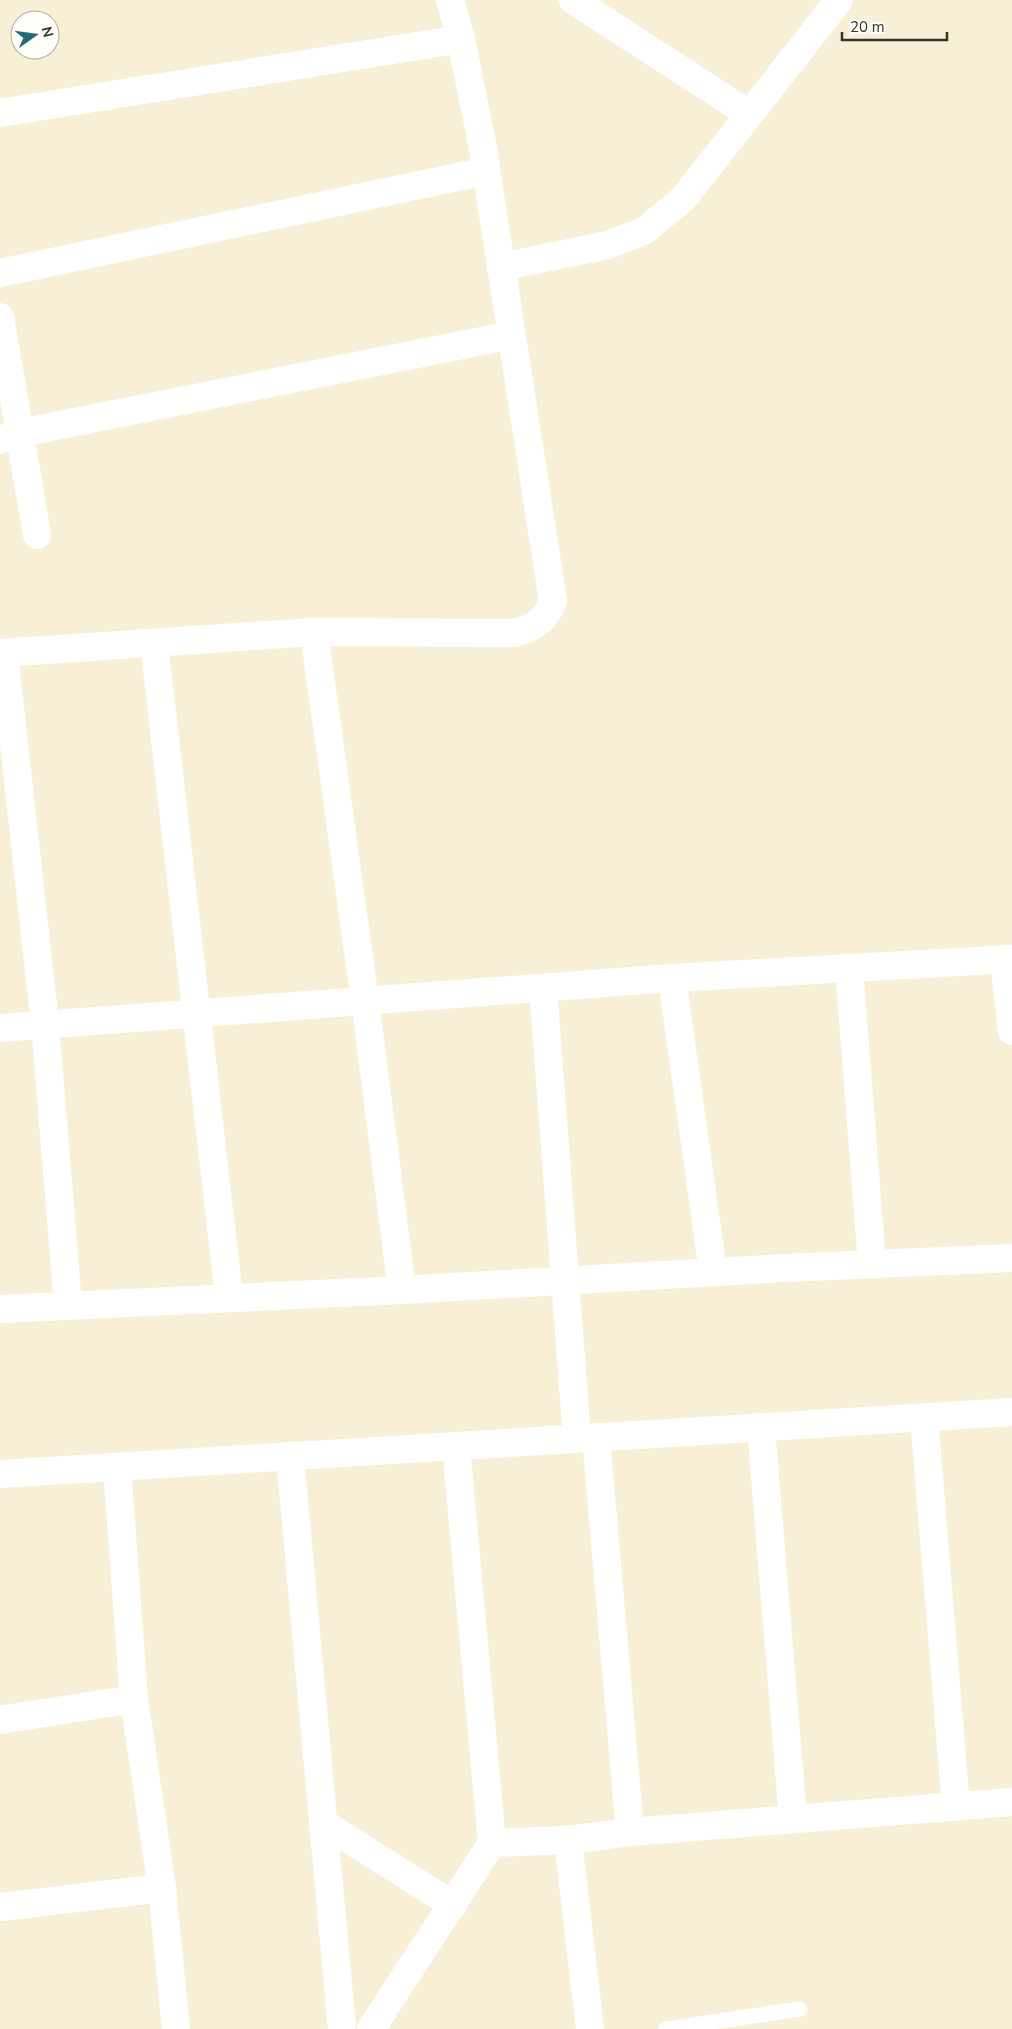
<svg xmlns="http://www.w3.org/2000/svg" width="1012" height="2029" font-family="'Nunito Sans',sans-serif">
<style>
.lines{fill:none;stroke-linecap:round;stroke-linejoin:round}
.service{stroke:#fff;stroke-width:15}
.minor{stroke:#fff;stroke-width:28}
</style>
<rect width="100%" height="100%" fill="#f8f0d6"/>
<g class="lines">
<polyline class="service" points="666,2029 800,2009"/>
<g class="minor">
<polyline points="573,0 749,114"/>
<polyline points="0,113 461,39"/>
<polyline points="501,267 608,245 644,231 683,199 839,0"/>
<polyline points="0,273 486,171"/>
<polyline points="0,317 37,535"/>
<polyline points="0,440 20,433 512,335"/>
<polyline points="314,632 365,1001 402,1290"/>
<polyline points="154,643 229,1297"/>
<path d="M 0,653 L 314,632 L 514,633 C 533,629 546,620 553,601 L 482,143 L 461,39 L 450,0"/>
<polyline points="4,653 45,1024 68,1305"/>
<polyline points="1004,959 1012,1031"/>
<polyline points="849,968 872,1264"/>
<polyline points="672,978 713,1272"/>
<polyline points="543,988 577,1438"/>
<polyline points="0,1028 672,978 1012,959"/>
<polyline points="0,1309 402,1290 784,1268 1012,1258"/>
<polyline points="924,1417 956,1807"/>
<polyline points="761,1427 793,1819"/>
<polyline points="596,1437 630,1832"/>
<polyline points="456,1446 492,1843 568,1840 630,1832 1012,1802"/>
<polyline points="290,1456 342,2029"/>
<polyline points="117,1467 134,1699 162,1888 176,2029"/>
<polyline points="0,1474 1012,1412"/>
<polyline points="0,1720 134,1699"/>
<polyline points="323,1823 453,1905"/>
<polyline points="568,1840 590,2029"/>
<polyline points="0,1907 162,1888"/>
<polyline points="371,2029 492,1843"/>
</g>
</g>
<g transform="translate(35 35) rotate(76)"><circle r="24" fill="#fffdf8" stroke="#afaca5"/>
<path d="M0-4L9 19L0 12L-9 19Z" fill="#246a79"/>
<text y="-8" font-size="14" font-weight="bold" text-anchor="middle" fill="#363329">N</text>
</g>
<path d="M842 32v8h105v-8" fill="none" stroke="#363329" stroke-width="2.5"/>
<text x="850" y="32" font-size="15" fill="#363329" stroke="#fffdf8" stroke-width="4" paint-order="stroke">20 m</text>
</svg>
